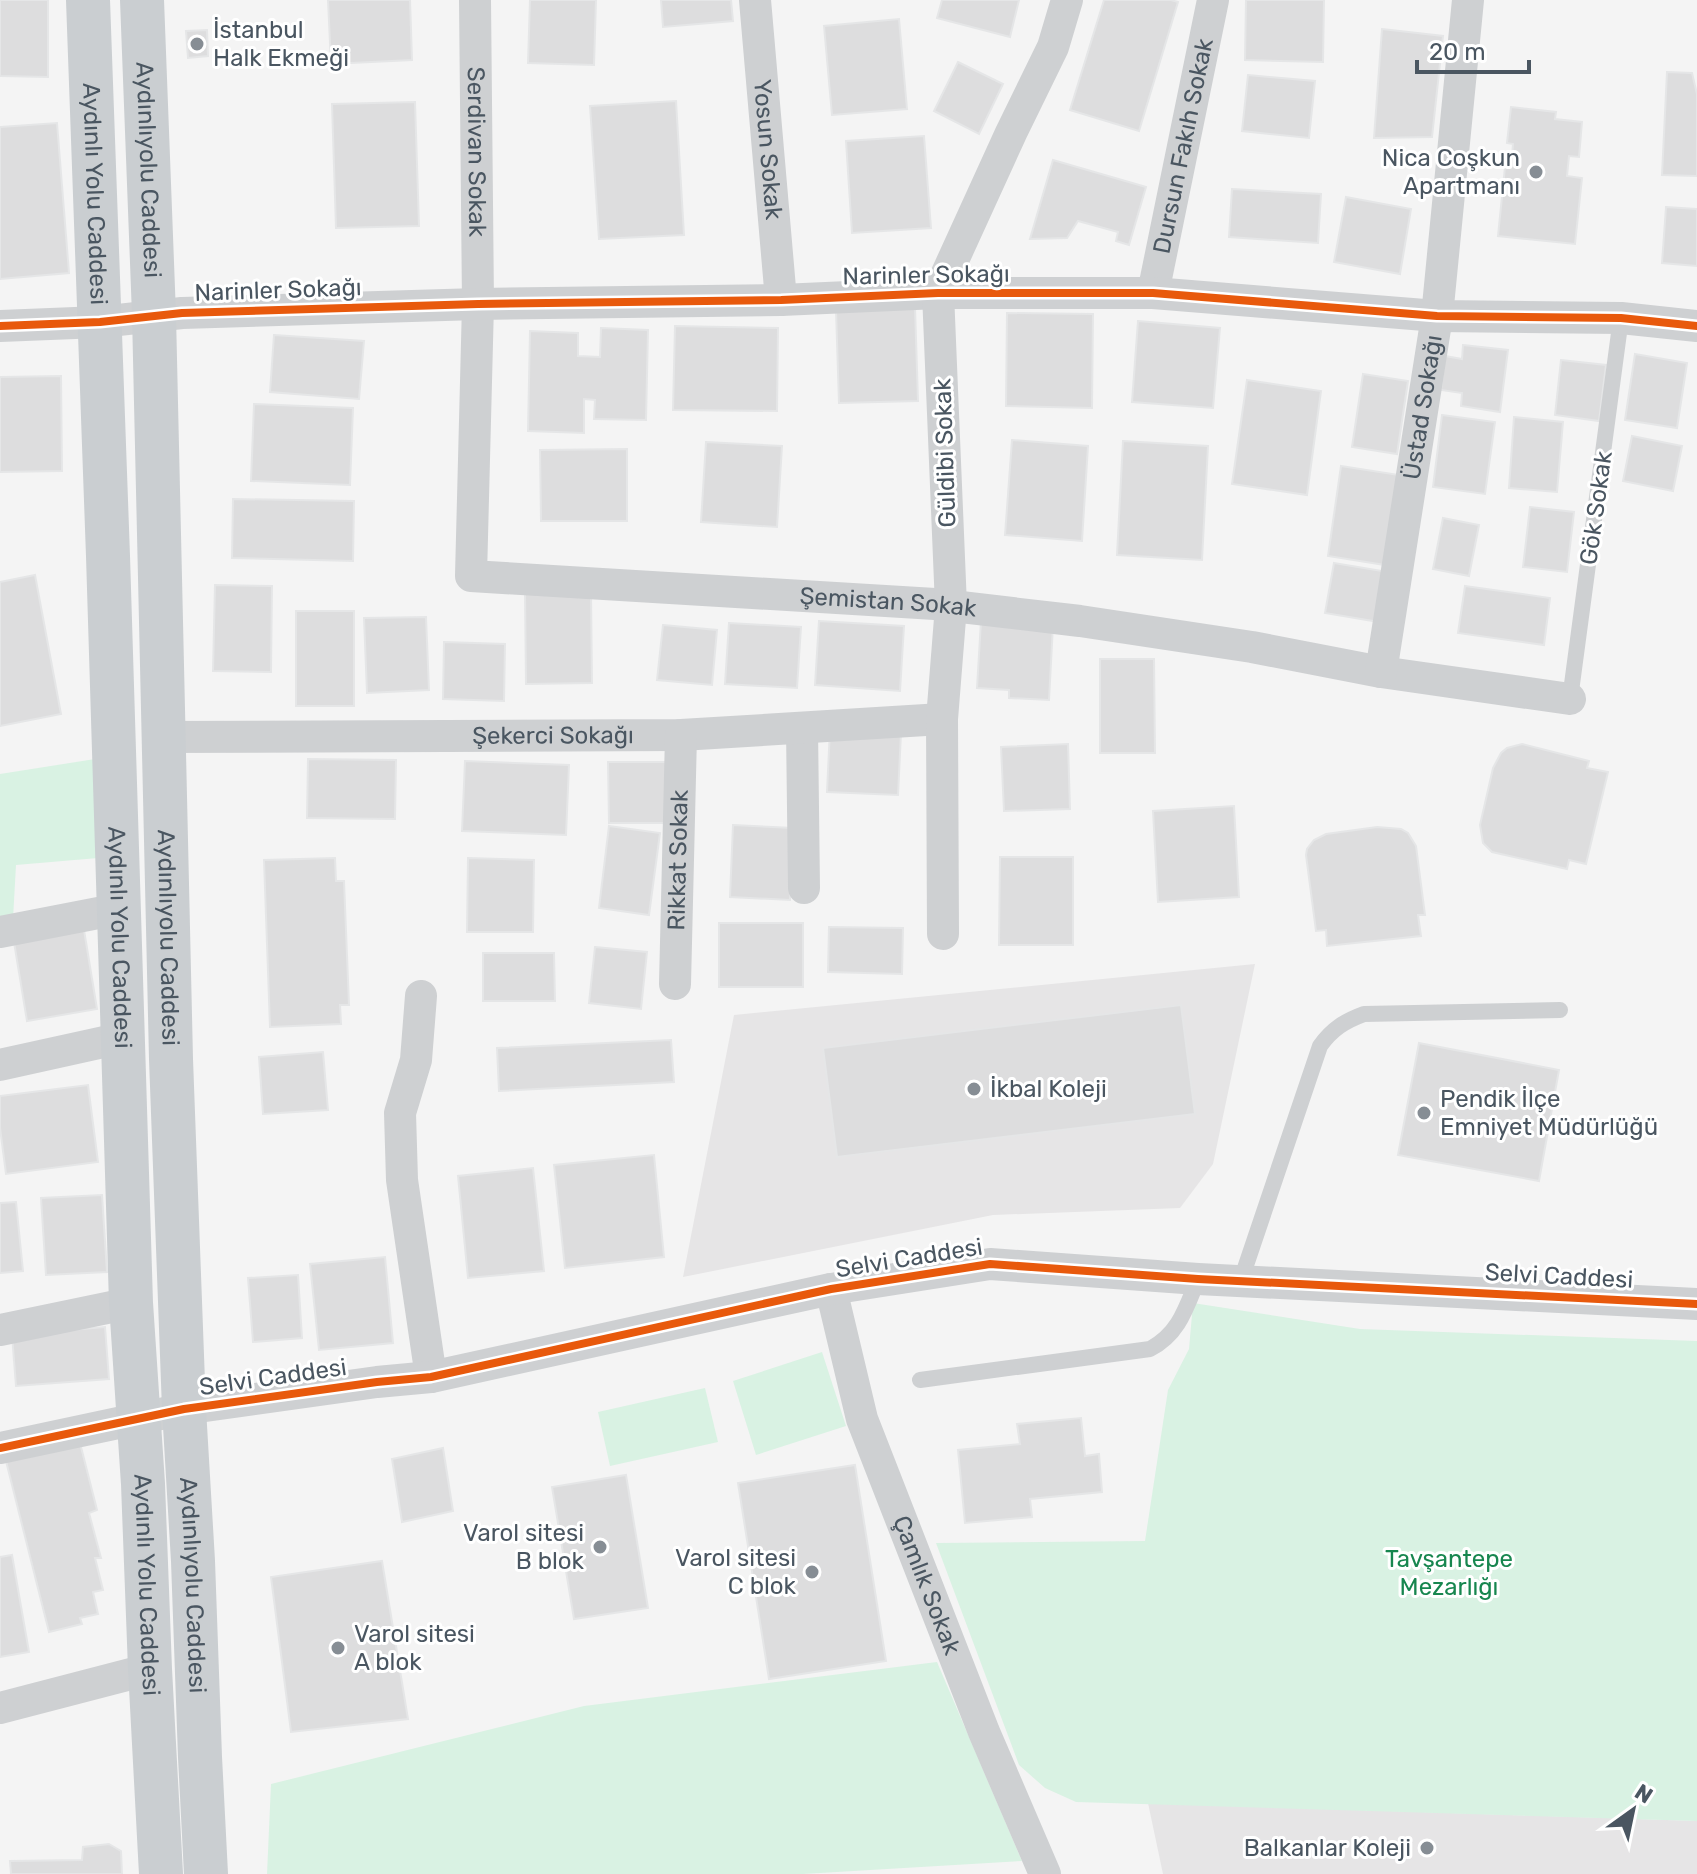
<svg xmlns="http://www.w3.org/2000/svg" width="1697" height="1874" font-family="Rubik,sans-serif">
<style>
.education{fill:#e6e5e6}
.green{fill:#d9f2e3}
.building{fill:#ddddde;stroke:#e5e6e7;stroke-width:2}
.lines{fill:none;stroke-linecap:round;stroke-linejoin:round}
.lane{stroke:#ced0d2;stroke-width:16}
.street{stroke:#ced0d2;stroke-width:32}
.primary{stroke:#caced1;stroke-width:44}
.cycleway-casing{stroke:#fff;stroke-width:13}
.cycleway{stroke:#e8590c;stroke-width:8}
.poi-dot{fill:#868d94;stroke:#fff;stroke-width:3}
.labels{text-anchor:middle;stroke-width:6;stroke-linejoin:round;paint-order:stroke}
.poi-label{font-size:24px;fill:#4a5661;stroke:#fff;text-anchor:start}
.street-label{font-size:24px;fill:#4a5661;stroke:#fff}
.park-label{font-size:24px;fill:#17864f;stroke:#fff}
</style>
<rect width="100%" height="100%" fill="#f4f4f4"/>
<g class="education">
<polygon points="1255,964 1213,1164 1180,1208 993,1215 683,1277 734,1015"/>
<polygon points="1148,1803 1697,1821 1697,1874 1163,1874"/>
</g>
<g class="green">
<polygon points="95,759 98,858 16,865 13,919 0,921 0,774"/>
<polygon points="1193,1303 1360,1329 1697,1341 1697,1821 1076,1802 1045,1788 1019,1765 936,1543 1145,1541 1168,1390 1189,1349"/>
<polygon points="822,1352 846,1426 756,1455 733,1381"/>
<polygon points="705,1388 718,1442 610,1466 598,1412"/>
<polygon points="937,1662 1022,1861 803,1874 267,1874 271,1784 584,1706"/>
</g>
<g class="building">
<polygon points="0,0 48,0 48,77 0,76"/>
<polygon points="328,0 410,0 412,60 331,64"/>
<polygon points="530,0 596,0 594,65 528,63"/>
<polygon points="661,0 731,0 733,21 663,27"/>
<polygon points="942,0 1019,0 1010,37 937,18"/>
<polygon points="1104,0 1171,0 1178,2 1139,131 1070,110"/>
<polygon points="1246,0 1324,0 1323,62 1245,60"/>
<polygon points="899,19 907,109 832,115 824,26"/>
<polygon points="1382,29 1443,36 1432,137 1374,138"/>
<polygon points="207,30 208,56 188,58 186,31"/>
<polygon points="958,62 1003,84 979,134 934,111"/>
<polygon points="1667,72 1692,73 1697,94 1697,176 1662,175"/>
<polygon points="1248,75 1315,81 1309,138 1242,131"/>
<polygon points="676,101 684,235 599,239 590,106"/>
<polygon points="415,102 419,226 336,228 332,104"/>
<polygon points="1511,107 1556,112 1555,119 1582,122 1579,157 1569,156 1567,176 1582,178 1575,244 1498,236 1505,167 1511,168 1513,144 1507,143"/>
<polygon points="57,123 69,273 0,279 0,127"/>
<polygon points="924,136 931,228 852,233 846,141"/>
<polygon points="1053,160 1146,187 1129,245 1116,241 1118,232 1078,221 1067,238 1030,239"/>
<polygon points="1232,189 1321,194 1318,243 1229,237"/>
<polygon points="1346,197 1411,209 1400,274 1334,262"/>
<polygon points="1666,207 1697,209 1697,266 1662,263"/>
<polygon points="915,307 918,401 839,403 836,310"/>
<polygon points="1007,313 1093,314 1092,408 1006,406"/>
<polygon points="1138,321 1220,328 1213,408 1132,402"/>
<polygon points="675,326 778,328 777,411 673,410"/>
<polygon points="601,328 648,330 646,420 594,419 595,400 584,399 584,433 528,431 530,331 578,333 578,356 600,357"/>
<polygon points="274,335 364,341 359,399 270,392"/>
<polygon points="1463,345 1508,350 1500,412 1461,406 1462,393 1441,390 1445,356 1462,359"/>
<polygon points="1635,354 1687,363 1677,428 1625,420"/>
<polygon points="1561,360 1606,365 1599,421 1555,415"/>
<polygon points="1363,374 1408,381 1397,454 1352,447"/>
<polygon points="61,376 62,471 0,472 0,377"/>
<polygon points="1247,380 1321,391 1307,495 1232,484"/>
<polygon points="254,404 353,408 350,485 251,481"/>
<polygon points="1442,415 1495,422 1485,494 1433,487"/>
<polygon points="1514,417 1563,422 1557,492 1509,488"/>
<polygon points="1632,436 1682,446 1673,491 1623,481"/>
<polygon points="1012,440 1088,446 1082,541 1005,535"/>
<polygon points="1123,441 1208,446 1202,560 1117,555"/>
<polygon points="706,442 782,446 777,527 701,522"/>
<polygon points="627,449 627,521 541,521 540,450"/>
<polygon points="1341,466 1399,475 1385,565 1328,556"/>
<polygon points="233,499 354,501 353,561 232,558"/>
<polygon points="1530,507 1574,512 1567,572 1523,567"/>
<polygon points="1443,518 1479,525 1469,576 1433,569"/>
<polygon points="1334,563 1388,572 1379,622 1325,613"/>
<polygon points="35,575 61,714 0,726 0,582"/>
<polygon points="215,585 272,586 271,672 213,671"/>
<polygon points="1465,586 1550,598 1544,645 1458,633"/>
<polygon points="525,593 591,593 592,683 526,684"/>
<rect x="296" y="611" width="58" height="95"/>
<polygon points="426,617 429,690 367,693 364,618"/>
<polygon points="819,621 904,626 900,691 815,685"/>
<polygon points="981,621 1053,625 1049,700 1009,698 1009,690 977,688"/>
<polygon points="729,623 801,627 797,688 725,684"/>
<polygon points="663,625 717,630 712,685 657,680"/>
<polygon points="444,642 505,644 504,701 443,699"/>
<polygon points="1100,659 1154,659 1155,753 1100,753"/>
<polygon points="830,729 901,733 898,795 827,792"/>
<polygon points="1068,744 1070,809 1004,811 1001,747"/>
<polygon points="1522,744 1589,761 1587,768 1608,772 1586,864 1569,860 1567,869 1492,852 1483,843 1480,825 1493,768 1501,753 1507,748"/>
<polygon points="308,759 396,760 395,819 307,818"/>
<polygon points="465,761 569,765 566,835 462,831"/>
<polygon points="608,762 667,762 667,823 609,823"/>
<polygon points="1234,806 1239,897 1158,902 1153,811"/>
<polygon points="733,825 793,828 790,900 730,897"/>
<polygon points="609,826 660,833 649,915 599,908"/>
<polygon points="1377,827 1401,829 1408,833 1416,846 1425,915 1418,915 1421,936 1327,946 1326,930 1316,931 1306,855 1307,849 1314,840 1326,834"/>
<polygon points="1000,857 1073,857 1073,945 999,945"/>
<polygon points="335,858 336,881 344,881 349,1005 340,1005 341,1024 270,1027 264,860"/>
<polygon points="468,858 534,860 533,932 467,932"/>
<rect x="719" y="923" width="84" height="64"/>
<polygon points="829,927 903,928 902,974 828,972"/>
<polygon points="84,930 97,1009 27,1021 14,942"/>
<polygon points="595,947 647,952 641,1009 589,1003"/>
<polygon points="483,953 554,953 555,1001 483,1001"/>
<polygon points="1181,1005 1195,1114 837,1157 823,1048"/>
<polygon points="671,1040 674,1082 499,1091 497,1048"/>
<polygon points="1419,1043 1559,1070 1539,1181 1398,1155"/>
<polygon points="323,1052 328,1110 263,1114 259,1057"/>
<polygon points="88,1085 98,1162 6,1174 0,1128 0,1096"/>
<polygon points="654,1155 664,1257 565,1268 554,1165"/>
<polygon points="533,1168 544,1271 468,1278 458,1176"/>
<polygon points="102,1195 107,1272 46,1275 41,1198"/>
<polygon points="16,1202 23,1271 0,1273 0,1203"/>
<polygon points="385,1257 393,1343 319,1350 310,1264"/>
<polygon points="298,1275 302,1338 253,1342 248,1278"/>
<polygon points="105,1327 109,1379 16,1386 12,1335"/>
<polygon points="1081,1418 1085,1456 1099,1454 1102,1492 1030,1499 1032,1517 965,1523 958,1450 1020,1444 1017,1424"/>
<polygon points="80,1443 97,1510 89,1513 101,1558 95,1558 103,1590 93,1592 98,1614 80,1618 82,1624 49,1632 6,1461"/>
<polygon points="443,1448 453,1511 402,1522 392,1459"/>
<polygon points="855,1465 886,1661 769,1679 738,1483"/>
<polygon points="626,1475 648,1608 574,1619 552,1487"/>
<polygon points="12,1555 29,1652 0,1657 0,1557"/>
<polygon points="382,1561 408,1719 291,1732 271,1577"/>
<polygon points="109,1844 121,1851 122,1874 11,1874 10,1861 82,1860 83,1847"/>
</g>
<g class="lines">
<g class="lane">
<polyline points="1570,699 1621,318"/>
<path d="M 1241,1280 L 1320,1046 C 1332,1029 1345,1021 1364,1014 L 1560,1010"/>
<path d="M 920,1380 L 1150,1349 C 1179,1334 1186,1308 1198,1279"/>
</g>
<g class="street">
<path id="s1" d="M 475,0 L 478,304 L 471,576 L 935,604 L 1080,621 L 1252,647 L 1381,672 L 1570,699"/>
<path id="s2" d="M 755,0 L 781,300"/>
<path id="s3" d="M 1153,293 L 1213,0"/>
<polyline points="0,326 100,322 182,313 478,304 781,300 938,293 1153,293 1437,316 1621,318 1697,326"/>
<path id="s4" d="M 1381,672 L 1437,316 L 1468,0"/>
<polyline points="802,728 804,888"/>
<path id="s5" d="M 163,737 L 681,735 L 942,719"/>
<polyline points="0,932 119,909"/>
<polyline points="943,934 942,719 951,606 938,293 1011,133 1053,47 1067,0"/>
<path id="s6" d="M 675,984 L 681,735"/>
<polyline points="421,996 416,1060 400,1113 402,1180 431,1377"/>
<polyline points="0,1065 122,1038"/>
<path id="s7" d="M 831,1289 L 862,1419 L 984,1732 L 1045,1874"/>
<polyline points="0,1330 131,1303"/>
<polyline points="0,1448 184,1409 377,1382 431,1377 831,1289 990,1264 1198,1279 1697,1304"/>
<polyline points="0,1708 150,1669"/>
</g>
<g class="primary">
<path id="s8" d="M 88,0 L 108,556 L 131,1303 L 143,1484 L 150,1669 L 161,1874"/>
<path id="s9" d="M 142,0 L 154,315 L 171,1059 L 184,1409 L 193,1561 L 200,1757 L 206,1874"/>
</g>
<defs>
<g id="cycleway">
<polyline points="0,326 100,322 182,313 478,304 781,300 938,293 1153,293 1437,316 1621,318 1697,326"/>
<polyline points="0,1448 184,1409 377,1382 431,1377 831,1289 990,1264 1198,1279 1697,1304"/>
</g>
</defs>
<use href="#cycleway" class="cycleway-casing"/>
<use href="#cycleway" class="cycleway"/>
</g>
<g class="poi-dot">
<circle cx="197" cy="44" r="8"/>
<circle cx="1536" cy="172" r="8"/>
<circle cx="974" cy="1089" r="8"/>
<circle cx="1424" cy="1113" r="8"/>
<circle cx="600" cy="1547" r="8"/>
<circle cx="812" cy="1572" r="8"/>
<circle cx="338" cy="1648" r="8"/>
<circle cx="1427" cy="1848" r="8"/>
</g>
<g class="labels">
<g class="poi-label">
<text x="213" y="38">İstanbul<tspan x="213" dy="28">Halk Ekmeği</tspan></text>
<text x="1520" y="166" text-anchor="end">Nica Coşkun<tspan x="1520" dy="28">Apartmanı</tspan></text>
<text x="990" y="1097">İkbal Koleji</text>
<text x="1440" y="1107">Pendik İlçe<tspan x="1440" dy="28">Emniyet Müdürlüğü</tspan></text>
<text x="584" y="1541" text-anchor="end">Varol sitesi<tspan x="584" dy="28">B blok</tspan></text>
<text x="796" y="1566" text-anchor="end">Varol sitesi<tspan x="796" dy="28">C blok</tspan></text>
<text x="354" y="1642">Varol sitesi<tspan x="354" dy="28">A blok</tspan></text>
<text x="1411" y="1856" text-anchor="end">Balkanlar Koleji</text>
</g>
<g class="street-label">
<text dy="8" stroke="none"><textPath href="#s3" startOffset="150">Dursun Fakıh Sokak</textPath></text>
<text dy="8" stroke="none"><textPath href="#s2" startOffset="150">Yosun Sokak</textPath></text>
<text dy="8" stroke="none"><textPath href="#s1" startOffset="152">Serdivan Sokak</textPath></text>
<text dy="8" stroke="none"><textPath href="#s9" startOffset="170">Aydınlıyolu Caddesi</textPath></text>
<text dy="8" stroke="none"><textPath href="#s8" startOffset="194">Aydınlı Yolu Caddesi</textPath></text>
<text transform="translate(926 275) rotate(-1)" y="8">Narinler Sokağı</text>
<text transform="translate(278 290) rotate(-2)" y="8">Narinler Sokağı</text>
<text dy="8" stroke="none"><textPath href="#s4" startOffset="268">Üstad Sokağı</textPath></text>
<text transform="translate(945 453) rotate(-92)" y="8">Güldibi Sokak</text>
<text transform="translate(1596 508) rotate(-82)" y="8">Gök Sokak</text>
<text dy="8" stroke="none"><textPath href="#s1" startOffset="994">Şemistan Sokak</textPath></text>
<text dy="8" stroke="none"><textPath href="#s5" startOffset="390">Şekerci Sokağı</textPath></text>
<text dy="8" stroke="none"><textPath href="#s6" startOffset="124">Rikkat Sokak</textPath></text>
<text dy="8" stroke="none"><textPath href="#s8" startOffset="938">Aydınlı Yolu Caddesi</textPath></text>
<text dy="8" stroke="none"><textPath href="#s9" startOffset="938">Aydınlıyolu Caddesi</textPath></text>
<text transform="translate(909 1258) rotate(-9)" y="8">Selvi Caddesi</text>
<text transform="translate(1559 1276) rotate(3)" y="8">Selvi Caddesi</text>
<text transform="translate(273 1377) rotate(-8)" y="8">Selvi Caddesi</text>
<text dy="8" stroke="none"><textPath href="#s8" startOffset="1586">Aydınlı Yolu Caddesi</textPath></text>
<text dy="8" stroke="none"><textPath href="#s9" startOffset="1586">Aydınlıyolu Caddesi</textPath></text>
<text dy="8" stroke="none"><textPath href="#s7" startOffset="312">Çamlık Sokak</textPath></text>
</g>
<g class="park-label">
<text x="1449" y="1567">Tavşantepe<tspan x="1449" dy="28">Mezarlığı</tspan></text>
</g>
</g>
<g transform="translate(1633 1810) rotate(33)" stroke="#ffffff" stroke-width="6" paint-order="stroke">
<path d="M0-6L14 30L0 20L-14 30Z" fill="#4a5661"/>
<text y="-12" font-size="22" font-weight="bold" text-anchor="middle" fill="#4a5661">N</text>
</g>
<path d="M1417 60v12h112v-12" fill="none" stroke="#4a5661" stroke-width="4"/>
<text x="1429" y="60" font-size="24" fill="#4a5661" stroke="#ffffff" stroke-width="6" paint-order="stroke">20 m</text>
</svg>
